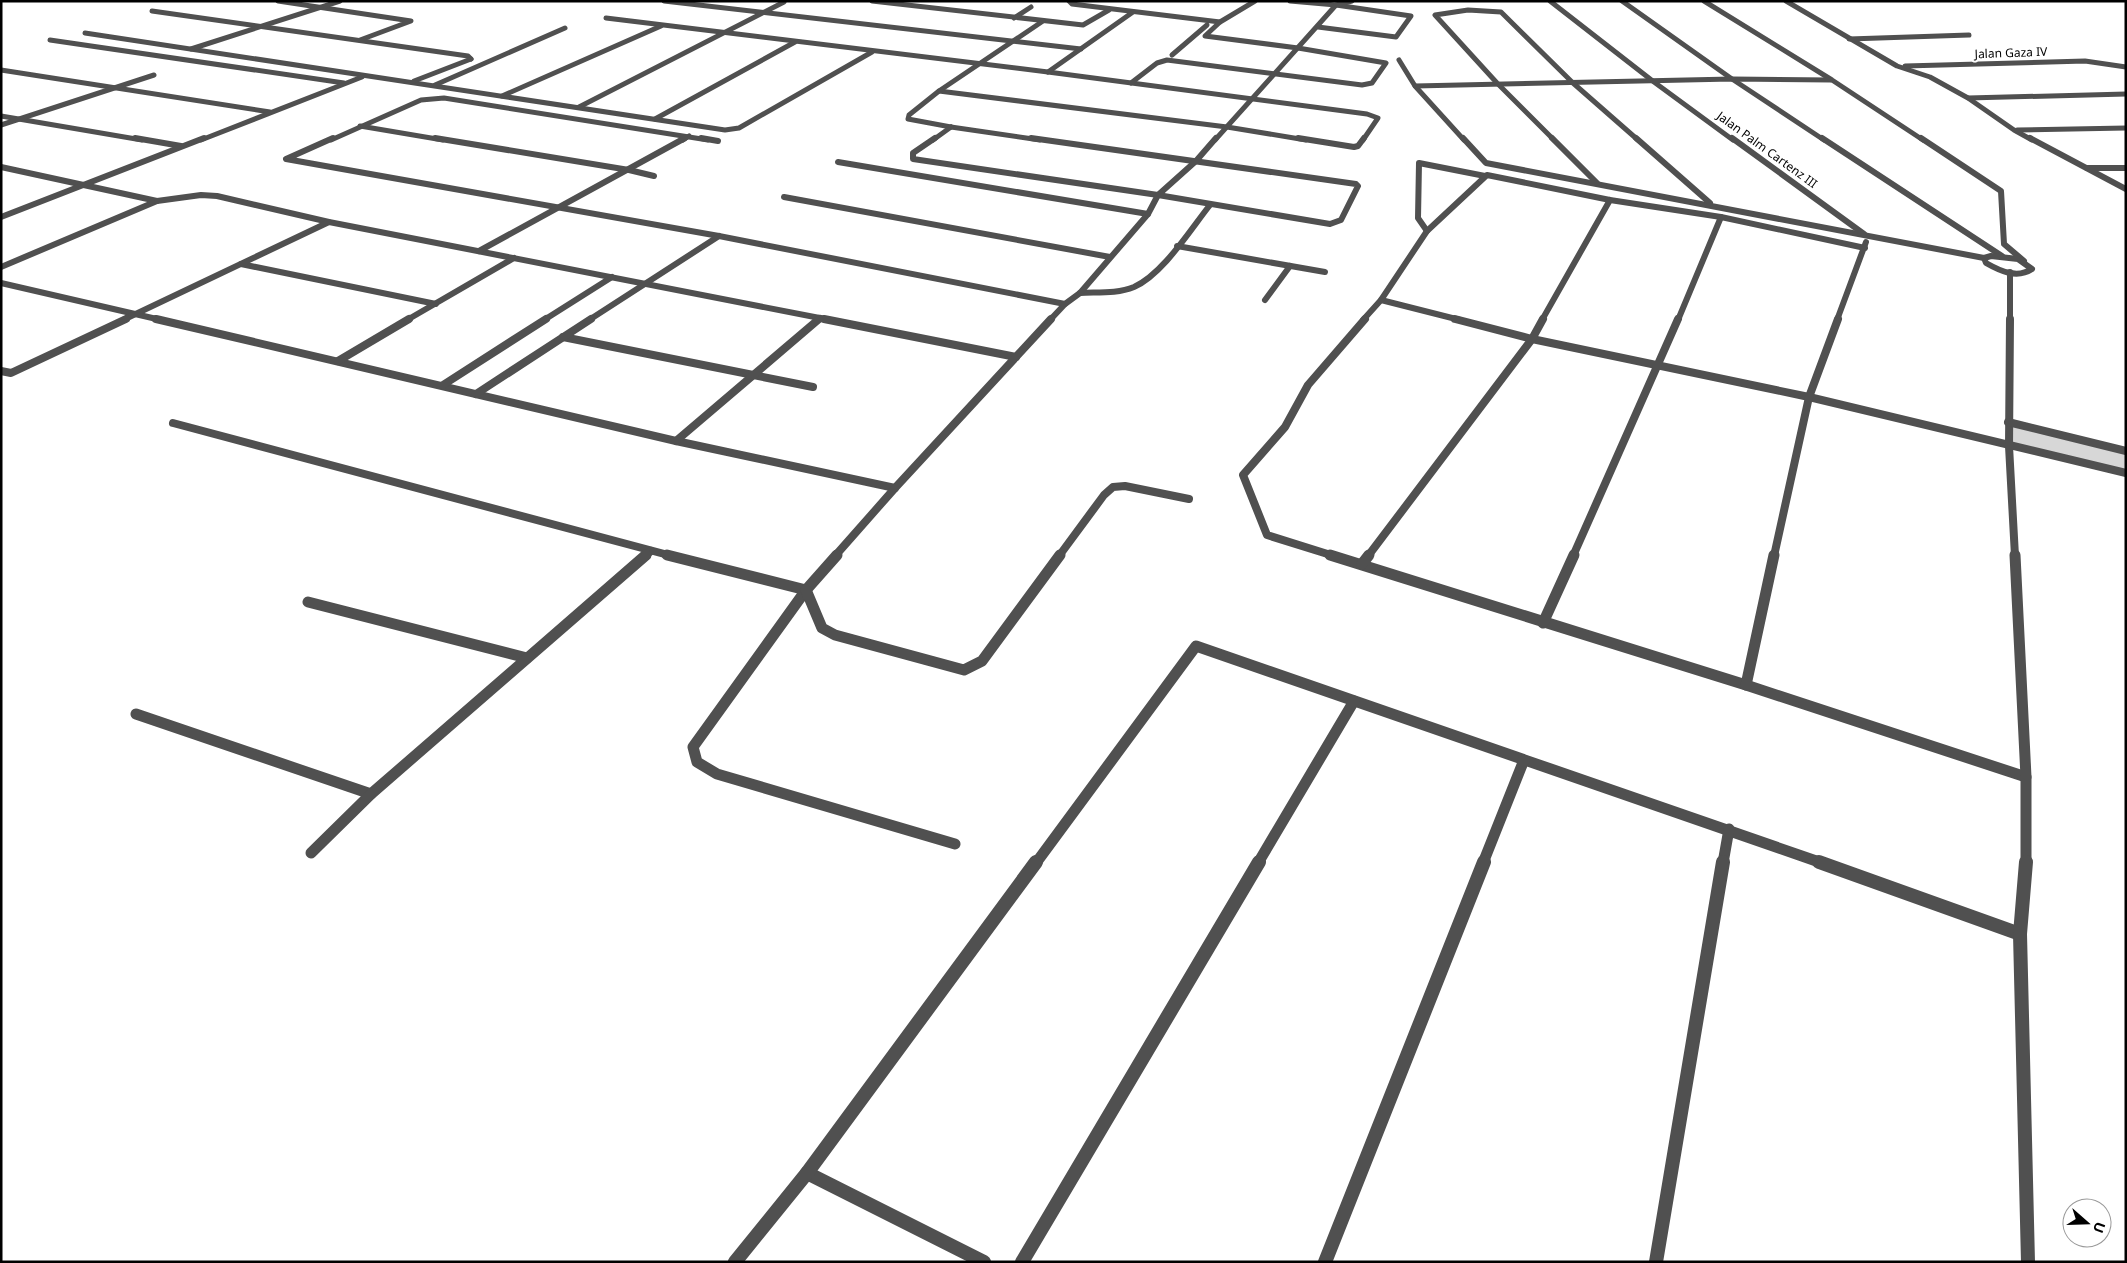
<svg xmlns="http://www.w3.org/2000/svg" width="2127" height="1263" font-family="'Noto Sans',sans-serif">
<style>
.green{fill:#d7d7d7}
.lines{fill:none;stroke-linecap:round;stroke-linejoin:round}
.street-far4{stroke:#505050;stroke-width:5}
.street-far3{stroke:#505050;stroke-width:6}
.street-far2{stroke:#505050;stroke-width:8}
.street-far1{stroke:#505050;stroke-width:11}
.street{stroke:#505050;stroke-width:14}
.labels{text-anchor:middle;stroke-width:4;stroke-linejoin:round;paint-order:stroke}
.far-street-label{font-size:12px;fill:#000;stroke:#fff}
</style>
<rect width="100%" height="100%" fill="#fff"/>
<polygon class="green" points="2008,422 2126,451 2126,473 2009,446"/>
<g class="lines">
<g class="street-far4">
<polyline points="278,1 411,21 360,40"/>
<polyline points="664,1 1081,49"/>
<polyline points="872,1 1083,25 1109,10"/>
<polyline points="1069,1 1072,4 1220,22"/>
<polyline points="1290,1 1336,5 1411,16 1396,37 1318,27"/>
<polyline points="1550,1 1654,82 1733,140"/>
<polyline points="1622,1 1732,79 1824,140"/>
<polyline points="1704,1 1832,80 1923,140"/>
<polyline points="1786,1 1897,66 1930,77 1968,98 2014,130 2032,140"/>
<polyline points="152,11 468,56 471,59"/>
<polyline points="606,18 1048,72 1367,114 1378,118 1363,140"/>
<polyline points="1014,18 1031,7"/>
<polyline points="85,33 725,130 739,128 872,52"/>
<polyline points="1849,39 1969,35"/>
<polyline points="50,40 344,83"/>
<polyline points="191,49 340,1"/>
<polyline points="1172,55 1207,25"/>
<polyline points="1399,60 1415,86 1464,140"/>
<polyline points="1905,66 2085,61 2126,67"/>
<polyline points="1,70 270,112"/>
<polyline points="1048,72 1133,12"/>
<polyline points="414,81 471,59"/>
<polyline points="1131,83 1157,63 1167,60 1362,85 1372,83 1386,63 1298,48 1205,36 1220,22 1255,1"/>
<polyline points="435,85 565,28"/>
<polyline points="1415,86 1732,79 1831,80"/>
<polyline points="939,91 1227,127 1306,140"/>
<polyline points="502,96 661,26"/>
<polyline points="1968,98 2126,94"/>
<polyline points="579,107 784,2"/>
<polyline points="1,116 142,140"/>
<polyline points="655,119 795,42"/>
<polyline points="1,125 154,75"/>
<polyline points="360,126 443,140"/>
<polyline points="951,127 1040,140"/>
<polyline points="951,127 908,119 909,115 939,91 1043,21"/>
<polyline points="2017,130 2126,128"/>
<polyline points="201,140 362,77"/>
<polyline points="331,140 421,100 444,98 708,140"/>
<polyline points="683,140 689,136"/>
<polyline points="933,140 951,127"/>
<polyline points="1215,140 1336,5 1352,1"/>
<polyline points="1554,140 1497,83 1435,15 1468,10 1501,12 1573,83 1638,140"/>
</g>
<g class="street-far3">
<polyline points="135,138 181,146"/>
<polyline points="333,138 286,159 719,236 1065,304"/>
<polyline points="435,138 629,170 654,176"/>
<polyline points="701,138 718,141"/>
<polyline points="935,138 913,153 913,159 1158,195 1330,224 1341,220 1358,186 1356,184 1031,138"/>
<polyline points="1298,138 1354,147 1358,146 1364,138"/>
<polyline points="1463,138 1486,163 1984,258"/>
<polyline points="1552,138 1597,183"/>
<polyline points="1636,138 1710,203"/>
<polyline points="1732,138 1864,234"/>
<polyline points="1822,138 2002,256"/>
<polyline points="1921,138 2001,191 2004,244 2024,261"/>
<polyline points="2030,138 2126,189"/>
<polyline points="838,162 1148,214"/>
<polyline points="1,167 157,201 1,267"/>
<polyline points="2087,168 2126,168"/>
<polyline points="784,197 1110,257"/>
<polyline points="157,201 201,195 217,196 329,222 830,320"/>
<polyline points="1,217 204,138"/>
<polyline points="1427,231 1418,218 1419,163 1485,176"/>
<polyline points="1177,246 1325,272"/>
<polyline points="479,251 685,138"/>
<path d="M 1991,256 L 2018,259 L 2032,269 C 2017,279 2000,271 1986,263 L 1984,258 Z"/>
<polyline points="241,264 436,304"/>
<polyline points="1,283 161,320"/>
<path d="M 1080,293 C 1097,292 1117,294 1134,287 C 1163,274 1190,230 1210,205"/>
<polyline points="1265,300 1290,266"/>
<polyline points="1381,300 1460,320"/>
<polyline points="123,320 329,222"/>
<polyline points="407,320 514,258"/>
<polyline points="544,320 612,277"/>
<polyline points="589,320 719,236"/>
<polyline points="817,320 820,318"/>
<polyline points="1050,320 1065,304 1080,293 1148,214 1158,195 1196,161 1216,138"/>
<polyline points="1363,320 1381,300 1427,231 1487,175 1610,200 1721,217 1865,248"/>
<polyline points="1542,320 1610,200"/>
<polyline points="1678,320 1721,217"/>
<polyline points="1837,320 1866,242"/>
<polyline points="2010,320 2010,272"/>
</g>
<g class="street-far2">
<polyline points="156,319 676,441 895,488"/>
<polyline points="824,319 1016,357"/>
<polyline points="1455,319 1532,339 1809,397 2126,473"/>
<polyline points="2010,319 2009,446 2015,556"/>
<polyline points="563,337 813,387"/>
<polyline points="338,361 409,319"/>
<polyline points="1,371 11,373 126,319"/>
<polyline points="443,385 546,319"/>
<polyline points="476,394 591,319"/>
<polyline points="2008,422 2126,451"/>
<polyline points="173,423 672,556"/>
<polyline points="676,441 819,319"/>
<polyline points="645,556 651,551"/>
<polyline points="835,556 895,488 1051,319"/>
<polyline points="1059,556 1104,495 1113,487 1125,486 1189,499"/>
<polyline points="1334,556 1267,535 1243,475 1285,427 1308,385 1365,319"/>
<polyline points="1368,556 1532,339 1543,319"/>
<polyline points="1573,556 1678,319"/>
<polyline points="1774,556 1809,397 1838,319"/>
</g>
<g class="street-far1">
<polyline points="667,555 806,590"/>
<polyline points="837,555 806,590 693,747 697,762 717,774 955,844"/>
<polyline points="1330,555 1746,685 2026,777"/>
<polyline points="2015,555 2026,777 2026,863"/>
<polyline points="1362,564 1369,555"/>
<polyline points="806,590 822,628 835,635 964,670 982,661 1060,555"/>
<polyline points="308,602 527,658"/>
<polyline points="1543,623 1574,555"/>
<polyline points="1746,685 1774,555"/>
<polyline points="136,714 371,794"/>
<polyline points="311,853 371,794 646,555"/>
<polyline points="1036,863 1196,646 1822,863"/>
<polyline points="1258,863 1354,701"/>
<polyline points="1483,863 1524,760"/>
<polyline points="1723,863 1729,829"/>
</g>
<g class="street">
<polyline points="1819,862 2020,934"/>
<polyline points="2026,862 2020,934 2028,1262"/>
<polyline points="807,1173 984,1262"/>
<polyline points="735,1262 807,1173 1036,862"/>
<polyline points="1022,1262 1259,862"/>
<polyline points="1325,1262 1484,862"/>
<polyline points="1656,1262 1723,862"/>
</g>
</g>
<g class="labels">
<g class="far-street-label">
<text transform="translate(2011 53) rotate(-2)" y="4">Jalan Gaza IV</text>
<text transform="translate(1767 150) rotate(36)" y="4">Jalan Palm Cartenz III</text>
</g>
</g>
<rect width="2127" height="1263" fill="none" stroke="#000000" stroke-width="5"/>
<g transform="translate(2087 1223) rotate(110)"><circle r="24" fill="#ffffff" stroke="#999999"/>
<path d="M0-4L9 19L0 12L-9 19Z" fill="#000000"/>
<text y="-8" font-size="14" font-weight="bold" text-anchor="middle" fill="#000000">U</text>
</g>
</svg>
